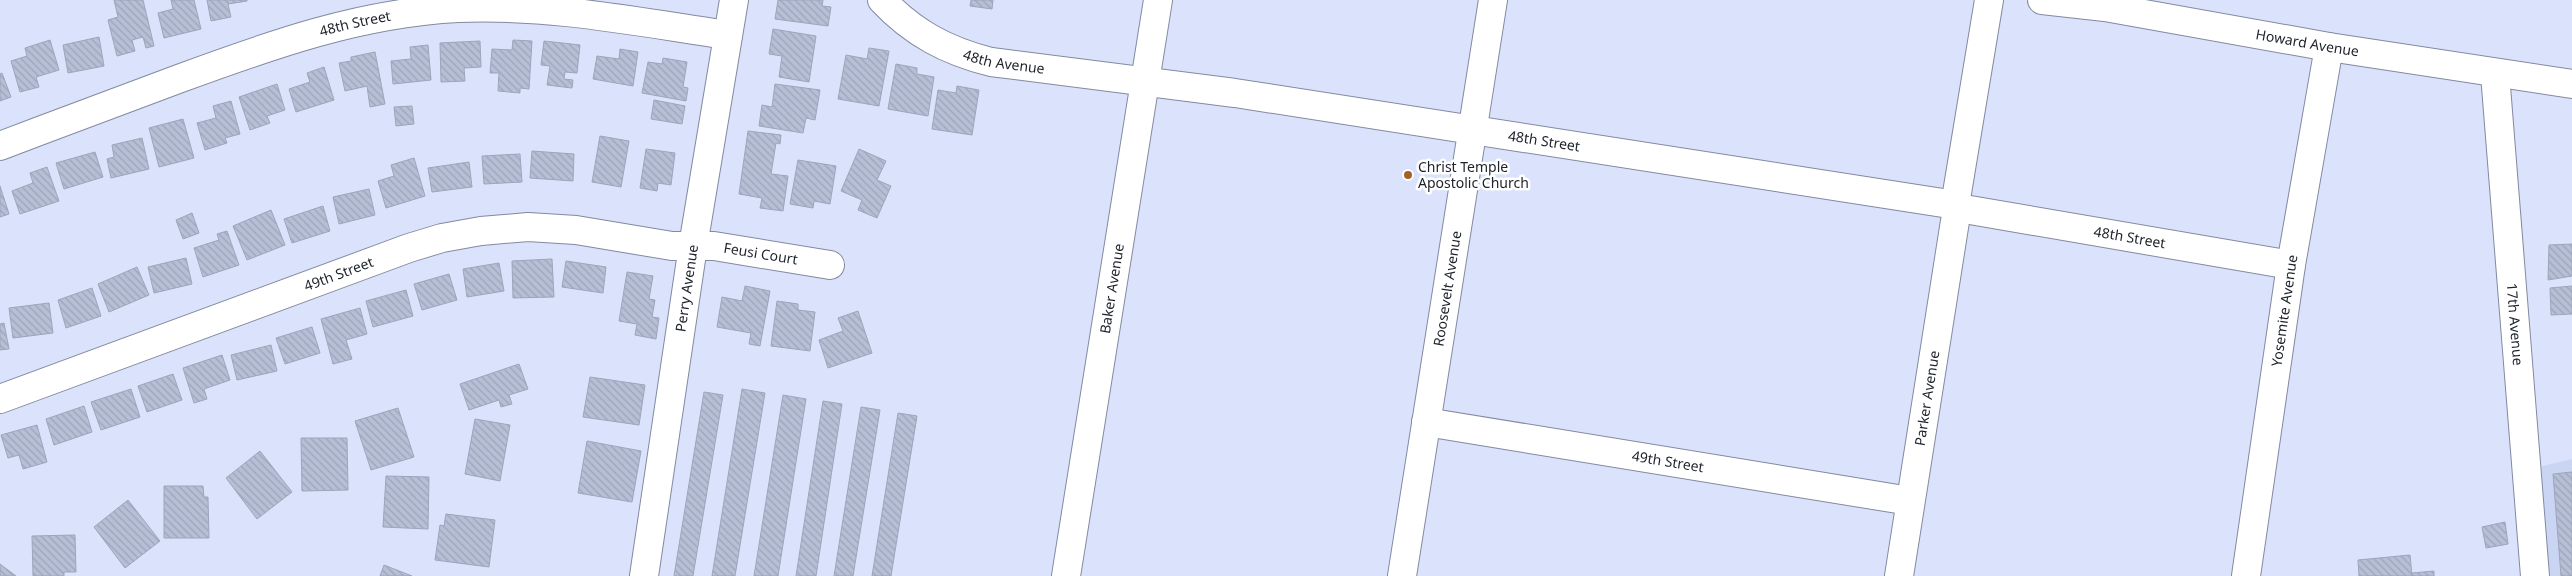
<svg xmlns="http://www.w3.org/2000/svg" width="2572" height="576" font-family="'Noto Sans',sans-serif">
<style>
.built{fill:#cad5f3}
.building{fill:url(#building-back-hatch);stroke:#9da5bb}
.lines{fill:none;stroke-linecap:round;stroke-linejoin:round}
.minor-casing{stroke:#828aa0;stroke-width:30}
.minor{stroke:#fff;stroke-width:28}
.poi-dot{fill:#a1622a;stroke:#fff;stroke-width:2}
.labels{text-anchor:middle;stroke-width:5;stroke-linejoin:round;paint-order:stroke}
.street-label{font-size:14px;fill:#1d2129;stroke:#fff}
.poi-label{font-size:14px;fill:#1d2129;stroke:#fff;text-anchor:start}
</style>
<defs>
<pattern id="building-back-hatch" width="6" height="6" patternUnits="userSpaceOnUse" patternTransform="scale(1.25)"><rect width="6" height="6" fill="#b6bfd6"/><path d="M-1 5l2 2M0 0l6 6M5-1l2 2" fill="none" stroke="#9ca4b8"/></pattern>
</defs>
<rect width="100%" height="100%" fill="#dae3fb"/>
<polygon class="built" points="2572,459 2572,576 2547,576 2539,467"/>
<g class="building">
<polygon points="114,0 143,0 154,46 146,48 143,37 132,40 135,51 117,56 108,20 118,17"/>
<polygon points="171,0 194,0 201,29 164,38 158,13 173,9"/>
<polygon points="207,0 247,0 247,1 228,4 231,17 211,21"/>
<polygon points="778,0 823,0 822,6 831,7 828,26 775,19"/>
<polygon points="971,0 993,0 992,9 970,6"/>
<polygon points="773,29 816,36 809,82 779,77 782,56 769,54"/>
<polygon points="99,37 104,66 68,73 63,45"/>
<polygon points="50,40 59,70 36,77 39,87 20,92 11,61 27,56 25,48"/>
<polygon points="513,40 532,41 529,89 520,88 520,93 498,91 499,73 490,73 492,49 512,50"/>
<polygon points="480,41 481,67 464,68 465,81 441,82 440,43"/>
<polygon points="544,41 580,45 577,73 565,72 564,79 573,80 572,88 547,85 550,66 541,65"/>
<polygon points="428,45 431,80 393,84 391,61 411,59 410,47"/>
<polygon points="869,48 889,51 879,106 838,99 846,55 867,59"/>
<polygon points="620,49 638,52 633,86 593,79 597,56 619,59"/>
<polygon points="375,52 385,104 370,107 367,86 345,91 339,63 351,61 351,57"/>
<polygon points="663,58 687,62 683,87 688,88 686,101 642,93 648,62 662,64"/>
<polygon points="896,64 917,68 917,74 934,77 928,116 888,109"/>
<polygon points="324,67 334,100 296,112 289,89 310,82 307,73"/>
<polygon points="2,73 11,97 0,101 0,74"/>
<polygon points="277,84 285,110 267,116 270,123 250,130 239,97"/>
<polygon points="775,84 820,90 815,120 806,118 803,133 759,126 762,105 772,107"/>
<polygon points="957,86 979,90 972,135 932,129 938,90 956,93"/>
<polygon points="654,100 685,106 682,124 651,119"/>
<polygon points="231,101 240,134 225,138 227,143 205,150 197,123 216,118 213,106"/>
<polygon points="412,106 414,124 396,126 394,107"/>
<polygon points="183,119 194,158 159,167 149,128"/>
<polygon points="748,131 781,135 780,144 776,143 771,174 788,176 783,211 760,208 762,198 739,194"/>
<polygon points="600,136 629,141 621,187 592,182"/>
<polygon points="142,138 149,169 111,178 107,159 114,157 112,145"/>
<polygon points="646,149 675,153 671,185 658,183 657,191 640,188"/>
<polygon points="859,149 886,161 877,180 891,186 877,218 858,210 862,200 841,191"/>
<polygon points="532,151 574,154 573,181 530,178"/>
<polygon points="95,152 103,177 64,189 56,163"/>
<polygon points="520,154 522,182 484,184 482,156"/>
<polygon points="414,158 425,196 386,208 378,181 394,176 391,165"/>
<polygon points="798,160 836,166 830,204 814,201 813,208 790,204"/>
<polygon points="469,162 472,187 432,192 428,168"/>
<polygon points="47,167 59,201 20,214 12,191 33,183 30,173"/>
<polygon points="0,186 9,214 0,217"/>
<polygon points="369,189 375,215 339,224 333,197"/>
<polygon points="323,206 330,231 292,243 284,219"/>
<polygon points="271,210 285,245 247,260 233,226"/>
<polygon points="192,213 199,233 183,239 176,220"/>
<polygon points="227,231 239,265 203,277 194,248 219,240 217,234"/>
<polygon points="2572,244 2572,276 2548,280 2549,245"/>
<polygon points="186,258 192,284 154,293 148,267"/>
<polygon points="552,259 554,297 513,298 512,261"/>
<polygon points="566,261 606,267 603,293 562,287"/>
<polygon points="499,263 504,291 467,297 463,269"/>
<polygon points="137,267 149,295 109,312 98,284"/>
<polygon points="627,272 653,276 649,299 655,300 652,317 659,318 656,339 635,335 637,324 619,321"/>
<polygon points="449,274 457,300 422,310 414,284"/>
<polygon points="745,286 770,291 760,346 749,344 751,333 717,327 722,297 742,301"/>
<polygon points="2572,286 2572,314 2551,315 2550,288"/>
<polygon points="92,288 101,316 66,328 58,300"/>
<polygon points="406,290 413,316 373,327 366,301"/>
<polygon points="777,301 798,304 798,310 815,312 810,351 771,346"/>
<polygon points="49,303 53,333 13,338 9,308"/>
<polygon points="360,308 367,334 346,340 352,359 333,364 321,319"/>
<polygon points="858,311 872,353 828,368 819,340 843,331 838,318"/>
<polygon points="4,323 9,349 0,350 0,324"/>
<polygon points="312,327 320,353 285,364 276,338"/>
<polygon points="271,345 277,371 237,380 231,355"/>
<polygon points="222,355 230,380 204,389 207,399 194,403 183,368"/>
<polygon points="519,364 528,389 509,395 512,404 501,407 499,400 469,410 460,384"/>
<polygon points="173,374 182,400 147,412 138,386"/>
<polygon points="590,377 645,385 639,425 583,417"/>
<polygon points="131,389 140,417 101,430 91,402"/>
<polygon points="742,389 765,393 735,576 712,576"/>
<polygon points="704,392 723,395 693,576 674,576"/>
<polygon points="783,395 806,399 778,576 754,576"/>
<polygon points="823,401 842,404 816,576 796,576"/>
<polygon points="84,406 92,432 54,445 46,419"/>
<polygon points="861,407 880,410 853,576 834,576"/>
<polygon points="398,408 414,457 371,470 355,421"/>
<polygon points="898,413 917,416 891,576 872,576"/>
<polygon points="475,419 510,425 500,481 465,474"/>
<polygon points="37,425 47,462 23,469 19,455 8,458 1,435"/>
<polygon points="301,438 347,438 348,490 302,491"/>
<polygon points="587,441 641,451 632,502 578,493"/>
<polygon points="260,451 292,492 257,519 226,478"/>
<polygon points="2572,472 2572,576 2561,576 2553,474"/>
<polygon points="386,476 429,477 428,529 383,527"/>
<polygon points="164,486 203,486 204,497 208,497 209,538 164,538"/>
<polygon points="128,500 160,541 125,568 94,527"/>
<polygon points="446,514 495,520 489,567 435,560 440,525 444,526"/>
<polygon points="2505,522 2508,544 2486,548 2482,527"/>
<polygon points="75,535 76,572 64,572 64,576 33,576 32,536"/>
<polygon points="2410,555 2412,576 2359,576 2358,560"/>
<polygon points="0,564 16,576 0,576"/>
<polygon points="384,565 412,576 380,576"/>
<polygon points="2434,571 2434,576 2412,576 2412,573"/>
</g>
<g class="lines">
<defs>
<g id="minor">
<path id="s1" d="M 882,0 C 913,33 947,51 991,62 L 1235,93 L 1943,203"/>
<path id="s2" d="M 2042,0 L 2105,7 L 2329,47 L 2572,84"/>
<path id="s3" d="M 2495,74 L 2535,576"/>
<path id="s4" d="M 0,146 C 60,123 120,101 181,78 C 271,45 360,13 458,8 C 549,4 638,22 728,35"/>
<polyline points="1957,193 1989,0"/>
<path id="s5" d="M 1970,210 L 2291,265"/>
<path id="s6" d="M 0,399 L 409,248 L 442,238 L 481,231 L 528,227 L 576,230 L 672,246 L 714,246 L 830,265"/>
<path id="s7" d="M 1426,422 L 1910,501"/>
<path id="s8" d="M 644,576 L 693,246 L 734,0"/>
<path id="s9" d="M 1066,576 L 1158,0"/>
<path id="s10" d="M 1402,576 L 1493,0"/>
<path id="s11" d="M 1899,576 L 1955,221"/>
<path id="s12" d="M 2246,576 L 2291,265 L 2329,47"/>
</g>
</defs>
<use href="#minor" class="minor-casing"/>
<use href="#minor" class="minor"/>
</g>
<circle class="poi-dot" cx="1408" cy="175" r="5"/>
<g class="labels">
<g class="street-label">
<text dy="5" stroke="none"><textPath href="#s4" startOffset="376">48th Street</textPath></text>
<text dy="5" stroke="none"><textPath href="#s2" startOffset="269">Howard Avenue</textPath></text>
<text dy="5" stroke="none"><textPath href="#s1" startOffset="140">48th Avenue</textPath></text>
<text dy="5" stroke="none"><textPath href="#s1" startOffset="686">48th Street</textPath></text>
<text dy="5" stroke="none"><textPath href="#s5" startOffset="162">48th Street</textPath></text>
<text dy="5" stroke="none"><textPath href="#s6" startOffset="792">Feusi Court</textPath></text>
<text dy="5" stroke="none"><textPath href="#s6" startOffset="361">49th Street</textPath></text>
<text dy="5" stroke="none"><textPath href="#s8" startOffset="291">Perry Avenue</textPath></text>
<text dy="5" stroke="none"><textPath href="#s9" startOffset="291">Baker Avenue</textPath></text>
<text dy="5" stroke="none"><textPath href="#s10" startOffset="291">Roosevelt Avenue</textPath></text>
<text dy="5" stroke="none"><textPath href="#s12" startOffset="268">Yosemite Avenue</textPath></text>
<text dy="5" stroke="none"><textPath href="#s3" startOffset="251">17th Avenue</textPath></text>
<text dy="5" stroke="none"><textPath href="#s11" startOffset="180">Parker Avenue</textPath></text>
<text dy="5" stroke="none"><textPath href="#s7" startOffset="245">49th Street</textPath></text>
</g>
<g class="poi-label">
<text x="1418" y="172">Christ Temple<tspan x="1418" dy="16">Apostolic Church</tspan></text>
</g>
</g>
</svg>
